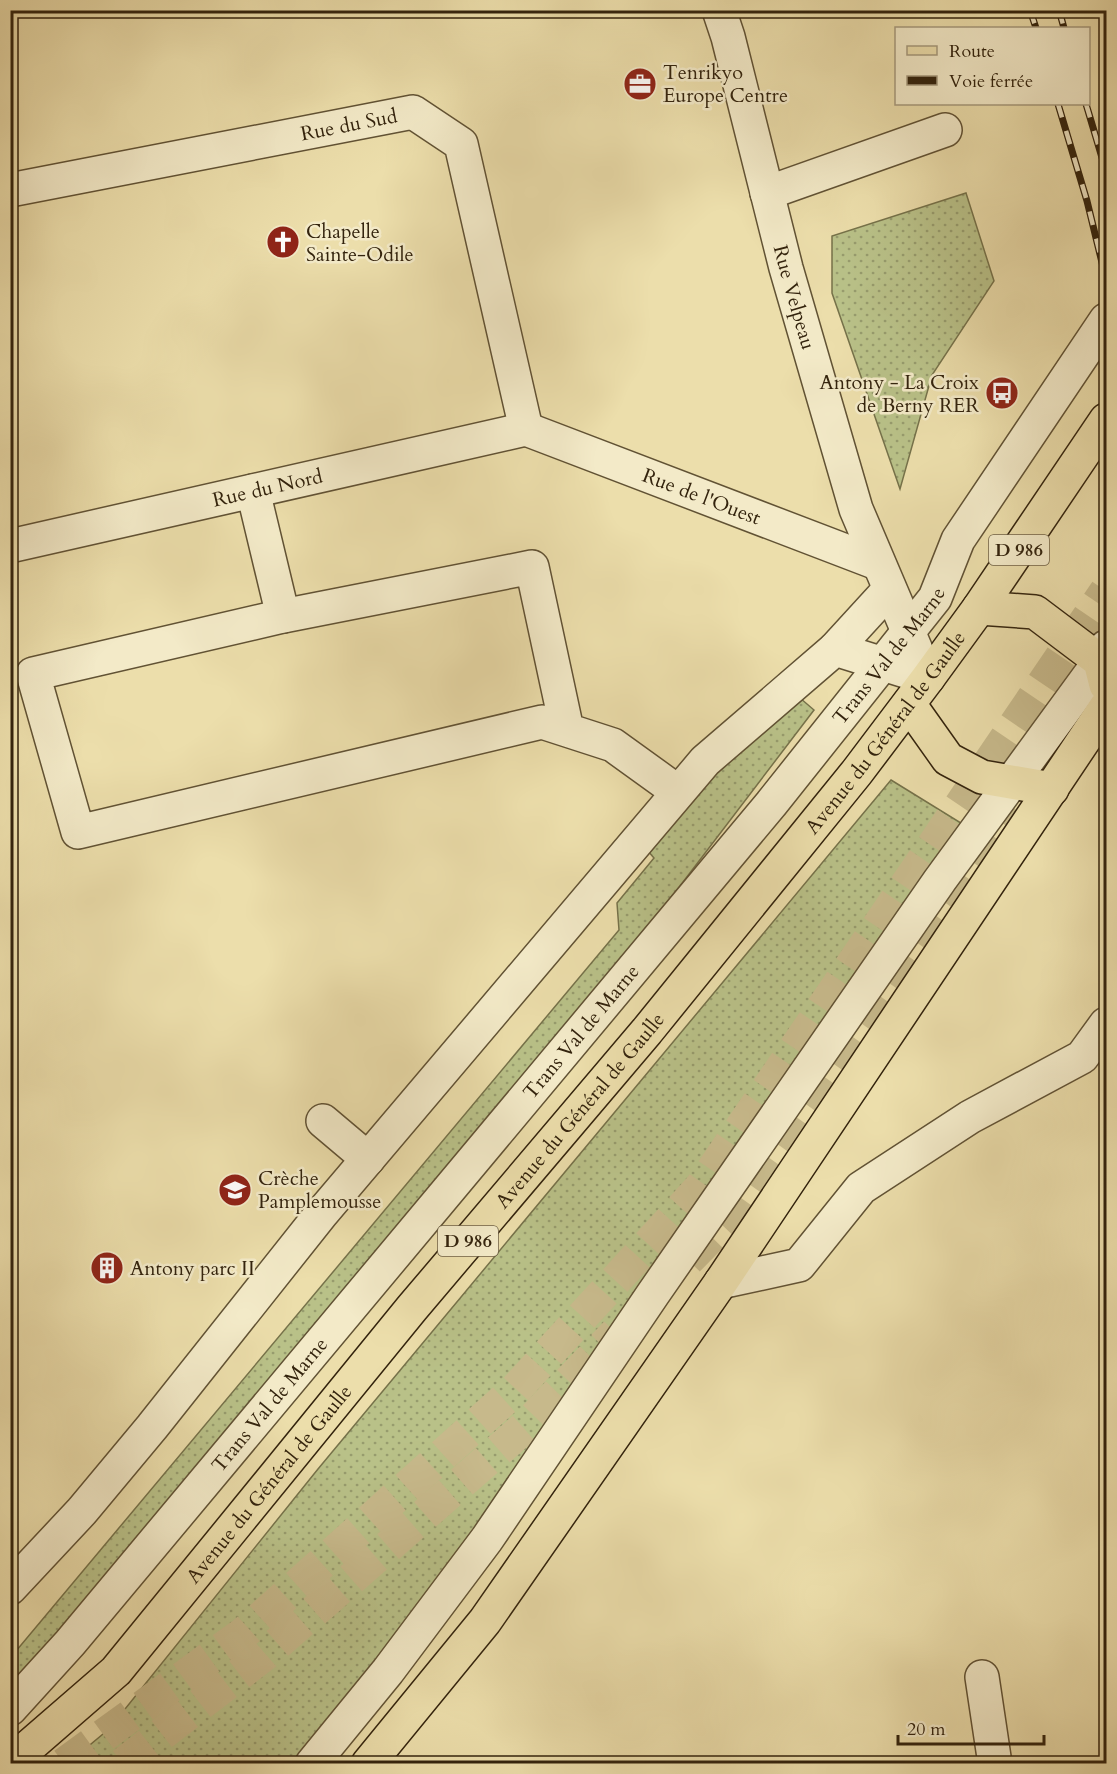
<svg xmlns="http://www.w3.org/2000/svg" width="1117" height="1774" font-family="Cardo,serif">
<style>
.grass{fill:url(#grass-dots);stroke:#76724a;stroke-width:1.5}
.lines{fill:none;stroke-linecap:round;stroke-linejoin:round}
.highway-tunnel{stroke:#c7b98b;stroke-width:33;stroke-dasharray:33 16;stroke-linecap:butt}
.minor-casing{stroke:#615234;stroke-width:36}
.major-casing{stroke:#33230d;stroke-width:36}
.minor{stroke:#f3eac8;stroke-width:33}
.major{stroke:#ecdeab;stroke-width:33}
.rail-casing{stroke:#33230d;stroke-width:7}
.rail{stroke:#f3eac8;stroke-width:4.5;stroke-dasharray:14;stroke-linecap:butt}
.labels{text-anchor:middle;stroke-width:5;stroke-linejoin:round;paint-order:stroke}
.shield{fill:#f3eac8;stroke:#6d5f45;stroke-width:1.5}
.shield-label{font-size:18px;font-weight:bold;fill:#33230d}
.poi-label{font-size:20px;fill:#33230d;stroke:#f3eac8;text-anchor:start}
.street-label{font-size:20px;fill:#33230d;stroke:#f3eac8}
</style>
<defs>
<pattern id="grass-dots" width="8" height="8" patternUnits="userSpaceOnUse" patternTransform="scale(1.5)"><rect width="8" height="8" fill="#b9c188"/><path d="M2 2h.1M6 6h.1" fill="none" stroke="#979c6e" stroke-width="1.8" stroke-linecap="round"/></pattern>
</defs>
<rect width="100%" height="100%" fill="#ecdeab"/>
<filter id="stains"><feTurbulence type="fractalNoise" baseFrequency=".00333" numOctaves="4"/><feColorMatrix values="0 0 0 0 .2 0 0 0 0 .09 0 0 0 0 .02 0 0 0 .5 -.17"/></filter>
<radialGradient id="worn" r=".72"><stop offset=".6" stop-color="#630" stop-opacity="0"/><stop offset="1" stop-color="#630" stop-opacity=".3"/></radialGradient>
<g class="grass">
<polygon points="966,193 994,281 932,375 900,489 832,293 832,236"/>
<polygon points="800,698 814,710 680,886 107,1586 11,1686 11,1657 619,930 617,903 654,858 647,850 712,775"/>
<polygon points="891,780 969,828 759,1133 361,1688 295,1763 67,1764 109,1729 318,1469"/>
</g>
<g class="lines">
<g class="highway-tunnel">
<polyline points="688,1260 730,1217 1018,811"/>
<polyline points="64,1764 244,1633 515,1390 701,1187 1106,591"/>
<polyline points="123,1764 264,1655 525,1427 616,1333"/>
</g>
<defs>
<g id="minor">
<path id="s1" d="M 719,10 L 728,37 L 786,268 L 856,509 L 916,650"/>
<path id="s2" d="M 10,190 L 413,112 L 461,144 L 526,429"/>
<polyline points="767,193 945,130"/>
<path id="s3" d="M 526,429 L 877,563"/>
<polyline points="253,491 283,616"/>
<path id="s4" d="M 10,546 L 526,429"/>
<polyline points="835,649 889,590"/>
<polyline points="567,730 532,567 283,616 33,674 78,832 542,722 613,745 678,792"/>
<polyline points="323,1121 368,1159"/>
<polyline points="721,1282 799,1265 861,1188 970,1117 1082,1057 1106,1024"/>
<polyline points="10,1588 82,1511 152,1427 322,1213 705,761 835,649 928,678"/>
<polyline points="982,1677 995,1764"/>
<path id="s5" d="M 10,1709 L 70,1643 L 771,804 L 935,598 L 958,540 L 1106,320"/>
<polyline points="312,1764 388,1671 487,1539 653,1294 940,880 1100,661 1106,647"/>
</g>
<g id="major">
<polyline points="979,608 1035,612 1100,661 1106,685"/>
<polyline points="909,704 948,759 982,777 1052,789"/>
<path id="s6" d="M 10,1763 L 116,1671 L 412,1308 L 647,1031 L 857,772 L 928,678 L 979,608 L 1106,420"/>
<polyline points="368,1764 485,1621 721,1282 1106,707"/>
</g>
</defs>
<use href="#minor" class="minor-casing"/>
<use href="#major" class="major-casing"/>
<use href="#minor" class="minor"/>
<use href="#major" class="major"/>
<defs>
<g id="rail">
<polyline points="1030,10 1036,28"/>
<polyline points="1059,10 1064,28"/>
<polyline points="1058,104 1087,201 1106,279"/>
<polyline points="1086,104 1106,171"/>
</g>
</defs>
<use href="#rail" class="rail-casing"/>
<use href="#rail" class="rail"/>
</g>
<defs>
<symbol id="office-disc" viewBox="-11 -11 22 22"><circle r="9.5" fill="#8f2418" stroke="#f3eac8"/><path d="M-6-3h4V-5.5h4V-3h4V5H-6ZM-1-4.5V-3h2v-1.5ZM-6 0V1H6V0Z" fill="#fff"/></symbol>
<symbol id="church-disc" viewBox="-11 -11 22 22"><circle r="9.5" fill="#8f2418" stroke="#f3eac8"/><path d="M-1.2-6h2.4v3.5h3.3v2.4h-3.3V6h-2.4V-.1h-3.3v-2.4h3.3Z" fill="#fff"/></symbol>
<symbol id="bus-disc" viewBox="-11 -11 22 22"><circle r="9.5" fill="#8f2418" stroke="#f3eac8"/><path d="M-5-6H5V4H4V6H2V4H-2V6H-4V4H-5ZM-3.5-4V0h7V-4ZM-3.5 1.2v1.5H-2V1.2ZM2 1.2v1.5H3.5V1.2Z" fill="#fff"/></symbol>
<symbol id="school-disc" viewBox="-11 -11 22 22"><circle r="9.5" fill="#8f2418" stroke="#f3eac8"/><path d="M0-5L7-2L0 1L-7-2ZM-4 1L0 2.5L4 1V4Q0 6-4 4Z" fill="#fff"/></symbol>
<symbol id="building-disc" viewBox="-11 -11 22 22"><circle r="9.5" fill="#8f2418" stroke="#f3eac8"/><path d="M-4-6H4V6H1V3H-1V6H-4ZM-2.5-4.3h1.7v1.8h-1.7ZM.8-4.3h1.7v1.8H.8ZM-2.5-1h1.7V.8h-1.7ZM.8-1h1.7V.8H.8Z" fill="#fff"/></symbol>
</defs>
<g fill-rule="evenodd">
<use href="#office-disc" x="621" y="65" width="38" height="38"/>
<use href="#church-disc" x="264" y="223" width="38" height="38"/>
<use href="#bus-disc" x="983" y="374" width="38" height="38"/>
<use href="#school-disc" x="216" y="1171" width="38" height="38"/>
<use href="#building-disc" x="88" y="1249" width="38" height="38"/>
</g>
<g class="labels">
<g class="shield">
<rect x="989" y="535" width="60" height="30" rx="4.5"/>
<rect x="438" y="1226" width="60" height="30" rx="4.5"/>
</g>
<g class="shield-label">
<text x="1019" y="556">D 986</text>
<text x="468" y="1247">D 986</text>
</g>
<g class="poi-label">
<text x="663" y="79">Tenrikyo<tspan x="663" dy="23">Europe Centre</tspan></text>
<text x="306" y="238">Chapelle<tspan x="306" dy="23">Sainte-Odile</tspan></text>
<text x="979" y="389" text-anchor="end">Antony - La Croix<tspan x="979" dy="23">de Berny RER</tspan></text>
<text x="258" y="1185">Crèche<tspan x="258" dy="23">Pamplemousse</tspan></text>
<text x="130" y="1275">Antony parc II</text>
</g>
<g class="street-label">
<text dy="7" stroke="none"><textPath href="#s2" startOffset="345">Rue du Sud</textPath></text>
<text dy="7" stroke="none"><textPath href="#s1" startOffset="297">Rue Velpeau</textPath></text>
<text dy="7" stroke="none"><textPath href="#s4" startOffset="264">Rue du Nord</textPath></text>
<text dy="7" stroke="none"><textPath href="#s3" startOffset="188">Rue de l'Ouest</textPath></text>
<text dy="7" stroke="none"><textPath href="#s5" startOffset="1372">Trans Val de Marne</textPath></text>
<text dy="7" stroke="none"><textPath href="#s6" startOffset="1354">Avenue du Général de Gaulle</textPath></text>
<text dy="7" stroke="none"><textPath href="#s5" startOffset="886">Trans Val de Marne</textPath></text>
<text dy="7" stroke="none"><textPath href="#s6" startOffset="868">Avenue du Général de Gaulle</textPath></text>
<text dy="7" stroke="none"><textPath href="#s5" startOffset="400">Trans Val de Marne</textPath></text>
<text dy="7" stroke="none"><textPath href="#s6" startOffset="382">Avenue du Général de Gaulle</textPath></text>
</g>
</g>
<rect width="1117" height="1774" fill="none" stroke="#ecdeab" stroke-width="36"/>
<rect x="12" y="12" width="1093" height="1750" fill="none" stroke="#33230d" stroke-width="3"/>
<rect x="18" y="18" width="1081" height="1738" fill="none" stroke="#33230d" stroke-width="1.5"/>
<rect x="895" y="27" width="195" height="78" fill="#f3eac8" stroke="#a69a7d" stroke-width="1.5"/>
<rect x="907" y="46" width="30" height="9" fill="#ecdeab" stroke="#a69a7d" stroke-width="1.5"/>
<text x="949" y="57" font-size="18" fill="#33230d">Route</text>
<rect x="907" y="76" width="30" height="9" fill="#33230d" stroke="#a69a7d" stroke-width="1.5"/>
<text x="949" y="87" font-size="18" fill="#33230d">Voie ferrée</text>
<path d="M898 1735v9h146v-9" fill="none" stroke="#33230d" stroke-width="3"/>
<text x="907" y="1735" font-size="18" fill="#33230d" stroke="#f3eac8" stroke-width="4.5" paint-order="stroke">20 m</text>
<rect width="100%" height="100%" filter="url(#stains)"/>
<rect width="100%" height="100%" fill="url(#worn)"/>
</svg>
